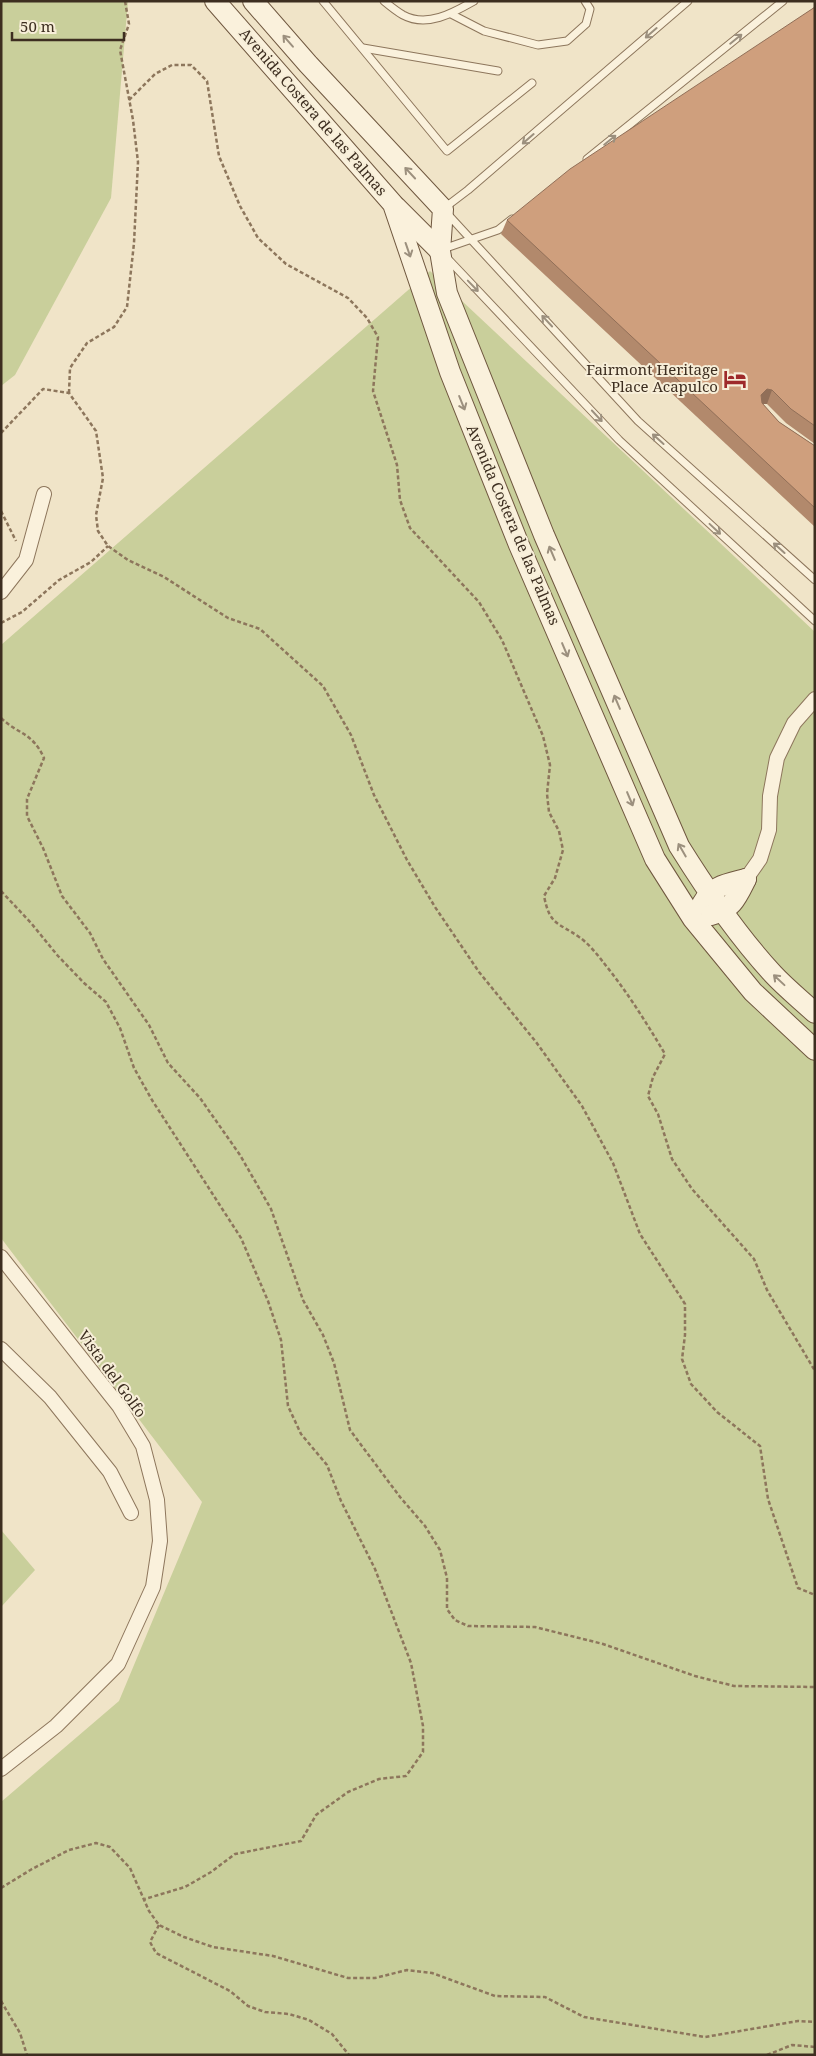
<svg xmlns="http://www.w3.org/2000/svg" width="816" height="2056" font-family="'Noto Serif',serif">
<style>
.green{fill:#c9cf9b}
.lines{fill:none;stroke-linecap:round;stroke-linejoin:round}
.service-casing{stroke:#8d765c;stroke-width:9}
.minor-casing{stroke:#8d765c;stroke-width:16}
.secondary-casing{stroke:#6f573f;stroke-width:22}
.path{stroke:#8d765c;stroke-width:2.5;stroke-dasharray:4 2.5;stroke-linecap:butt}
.service{stroke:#faf1dc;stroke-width:7}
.minor{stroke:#faf1dc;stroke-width:14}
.secondary{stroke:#faf1dc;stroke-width:20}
.wall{fill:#b2896c}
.shaded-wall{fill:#916f58}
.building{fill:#cf9f7d;stroke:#916f58}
.oneway{stroke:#9c907e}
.labels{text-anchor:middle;stroke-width:4;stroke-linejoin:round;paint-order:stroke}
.street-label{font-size:15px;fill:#3d2e20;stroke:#f7eed8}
.poi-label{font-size:15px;fill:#3d2e20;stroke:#f7eed8;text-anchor:end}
</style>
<rect width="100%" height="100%" fill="#f0e4c8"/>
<g class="green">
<polygon points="1,1 128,1 111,198 15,375 1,386"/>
<polygon points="430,271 815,632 815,2055 1,2055 1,1802 119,1701 202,1502 1,1238 1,645"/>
<polygon points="1,1530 35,1570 1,1607"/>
</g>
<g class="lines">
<defs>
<g id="service">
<polyline points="323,1 447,151 532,83"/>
<path d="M 384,1 C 390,6 396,11 403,15 C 427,28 453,13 474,1"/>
<polyline points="688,1 468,190 443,209 638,421 815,580"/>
<polyline points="451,14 484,31 538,45 567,41 586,24 590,9 585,1"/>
<polyline points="363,48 498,71"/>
<polyline points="587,159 783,1"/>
<polyline points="443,249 498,230 512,219"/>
<polyline points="447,258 619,440 815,621"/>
</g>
<g id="minor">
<polyline points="1,592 26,560 44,494"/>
<polyline points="746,879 760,859 769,830 770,796 777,758 794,723 815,699"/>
<polyline points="1,1257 119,1406 143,1446 157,1500 160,1541 153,1587 118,1664 56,1726 1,1769"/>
<polyline points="1,1349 50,1397 110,1472 131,1513"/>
</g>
<g id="secondary">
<polyline points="215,1 393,204 450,372 519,545 655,859 693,919 753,992 815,1050"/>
<path d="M 253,1 L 308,64 L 443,209 L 440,251 L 447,293 L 544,535 L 679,846 C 707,891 737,935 773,974 C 786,988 801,1000 815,1013"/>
<polyline points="396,207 440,251"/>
<path d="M 702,904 C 713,885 727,884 746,879"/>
<path d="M 711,915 C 732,910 737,897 746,879"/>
</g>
</defs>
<use href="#service" class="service-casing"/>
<use href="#minor" class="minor-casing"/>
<use href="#secondary" class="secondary-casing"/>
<g class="path">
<path d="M 129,100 L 155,74 L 172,65 L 191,65 L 207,81 L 219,156 L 240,206 L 258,238 L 286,264 L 348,298 L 367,318 L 378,337 L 373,391 L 397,465 L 400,500 L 410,528 L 479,602 L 502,640 L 543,736 L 550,765 L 547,794 L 549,812 L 559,831 L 563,850 L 555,878 L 544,896 C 550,926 558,922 579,937 C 588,943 597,954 603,962 C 626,990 646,1022 665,1054 L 653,1077 L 648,1096 L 658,1114 L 672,1159 L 692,1189 L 754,1259 L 767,1290 L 815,1371"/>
<polyline points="69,393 70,368 87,343 114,327 127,307 134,243 138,162 133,120 120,50 129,24 125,1"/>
<polyline points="1,433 43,389 69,393 96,431 103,478 96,515 98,531 108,546 128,560 164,577 228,618 260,629 323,686 351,735 374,795 407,860 435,907 479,972 536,1042 582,1106 613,1163 640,1234 685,1304 685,1335 682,1359 691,1384 717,1412 760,1446 768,1499 798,1588 815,1595"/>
<polyline points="1,511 16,541"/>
<polyline points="1,623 22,612 59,580 91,562 108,546"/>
<path d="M 1,718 C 19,735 32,732 44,758 L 27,799 L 27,816 L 43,848 L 62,896 L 90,933 L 103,959 L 149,1025 L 168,1063 L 200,1098 L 240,1155 L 271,1209 L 303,1300 L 323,1335 L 334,1363 L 350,1430 L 400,1497 L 425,1526 L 440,1550 L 447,1578 L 447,1609 L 455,1620 L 468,1626 L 535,1627 L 603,1644 L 695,1676 L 734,1686 L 815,1687"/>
<polyline points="1,891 31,923 58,956 84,983 106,1002 120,1028 134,1068 152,1100 241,1238 268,1301 281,1340 288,1406 301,1434 327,1465 341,1501 375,1569 411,1663 423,1726 423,1752 406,1776 379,1779 348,1792 316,1815 301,1841 235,1854 211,1872 185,1887 145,1899"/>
<polyline points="1,1888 32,1869 69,1850 96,1843 110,1847 130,1868 149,1911 159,1925 184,1937 213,1947 273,1956 348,1978 375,1978 407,1970 432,1973 495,1996 545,1997 584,2017 705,2037 798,2021 815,2022"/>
<polyline points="159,1925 150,1942 156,1953 230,1991 248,2006 265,2012 289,2014 309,2020 332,2034 349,2055"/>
<polyline points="1,2001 20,2033 27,2055"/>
<polyline points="767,2055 792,2045 815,2047"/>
</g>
<use href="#service" class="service"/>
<use href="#minor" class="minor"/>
<use href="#secondary" class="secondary"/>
</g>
<polygon class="wall" points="815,7 815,444 786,423 767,404 763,404 779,422 815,446 815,527 501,234 507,220"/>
<polygon class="shaded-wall" points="767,389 772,390 767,404 762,404 761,395"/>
<polygon class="building" points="815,7 815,426 791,409 772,390 767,389 761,395 762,403 779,422 815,446 815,508 507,220 570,169"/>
<defs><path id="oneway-shaft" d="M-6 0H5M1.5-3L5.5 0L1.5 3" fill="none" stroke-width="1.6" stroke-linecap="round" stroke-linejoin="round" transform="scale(1.25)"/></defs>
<g class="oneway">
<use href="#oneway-shaft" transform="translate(651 33) rotate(139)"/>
<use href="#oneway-shaft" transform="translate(736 39) rotate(-39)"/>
<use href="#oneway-shaft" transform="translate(288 41) rotate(-131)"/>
<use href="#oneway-shaft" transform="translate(528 139) rotate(139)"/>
<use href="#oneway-shaft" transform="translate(610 140) rotate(-39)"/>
<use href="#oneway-shaft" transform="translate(410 173) rotate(-133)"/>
<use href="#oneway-shaft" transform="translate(408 250) rotate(71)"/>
<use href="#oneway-shaft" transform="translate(473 286) rotate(46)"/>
<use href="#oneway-shaft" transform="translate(547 321) rotate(-133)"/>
<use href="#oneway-shaft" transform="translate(462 403) rotate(68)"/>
<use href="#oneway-shaft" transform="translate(597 416) rotate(47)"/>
<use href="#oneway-shaft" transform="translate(658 439) rotate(-138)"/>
<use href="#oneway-shaft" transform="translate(715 529) rotate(43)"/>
<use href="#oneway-shaft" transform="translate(779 548) rotate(-138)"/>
<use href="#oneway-shaft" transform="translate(552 553) rotate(-113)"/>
<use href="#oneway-shaft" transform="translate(565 650) rotate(67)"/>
<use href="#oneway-shaft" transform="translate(617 702) rotate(-113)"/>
<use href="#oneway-shaft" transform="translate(630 799) rotate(67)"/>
<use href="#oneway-shaft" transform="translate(682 850) rotate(-120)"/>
<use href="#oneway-shaft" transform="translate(779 980) rotate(-137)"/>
</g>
<defs>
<symbol id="hotel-bare" viewBox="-9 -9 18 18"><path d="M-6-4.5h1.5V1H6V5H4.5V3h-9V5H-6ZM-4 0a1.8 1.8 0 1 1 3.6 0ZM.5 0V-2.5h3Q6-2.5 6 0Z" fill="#9e2a2b" stroke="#f7eed8" stroke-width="2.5" paint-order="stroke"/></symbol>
</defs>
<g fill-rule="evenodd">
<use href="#hotel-bare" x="719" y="363" width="32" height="32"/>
</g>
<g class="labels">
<g class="street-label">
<text transform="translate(313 112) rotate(49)" y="5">Avenida Costera de las Palmas</text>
<text transform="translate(513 525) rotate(67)" y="5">Avenida Costera de las Palmas</text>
<text transform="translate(112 1374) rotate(54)" y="5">Vista del Golfo</text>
</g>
<g class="poi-label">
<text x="718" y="375">Fairmont Heritage<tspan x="718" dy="17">Place Acapulco</tspan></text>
</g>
</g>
<rect width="816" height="2056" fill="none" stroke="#3d2e20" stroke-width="5"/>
<path d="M12 32v8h112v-8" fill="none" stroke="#3d2e20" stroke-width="2.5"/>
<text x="20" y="32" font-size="15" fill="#3d2e20" stroke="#f7eed8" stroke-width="4" paint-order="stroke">50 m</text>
</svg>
